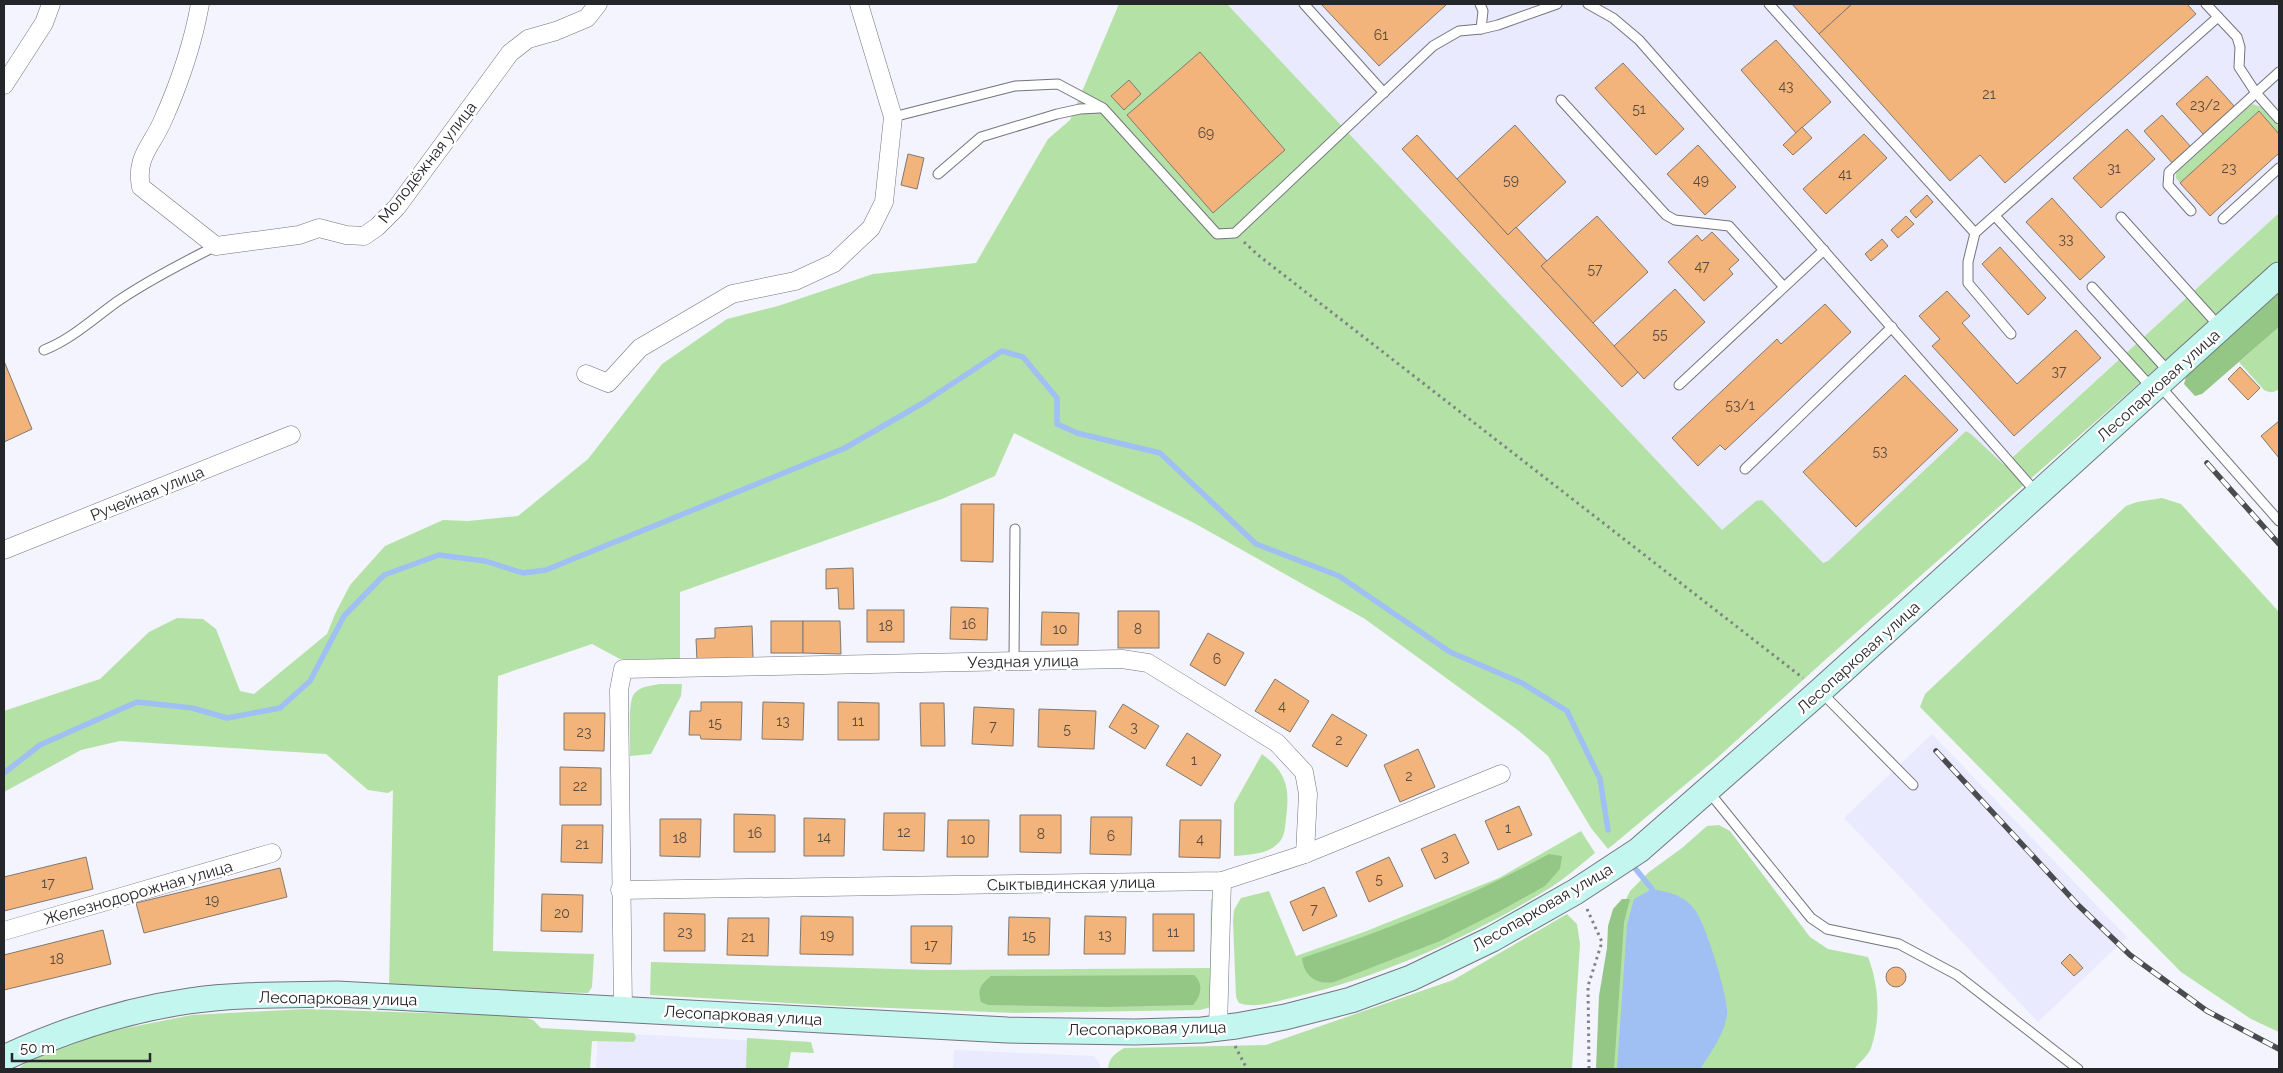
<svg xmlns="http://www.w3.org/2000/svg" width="2283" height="1073" font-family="Raleway,sans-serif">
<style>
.built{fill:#e9eafd}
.green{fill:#b4e2a6}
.forest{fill:#94c686}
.water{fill:#a0bff3}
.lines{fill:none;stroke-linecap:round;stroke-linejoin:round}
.stream{stroke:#a0bff3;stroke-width:5.5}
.building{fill:#f3b47c;stroke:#817871}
.lane-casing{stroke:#73747e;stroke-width:11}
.street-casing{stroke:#73747e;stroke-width:19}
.secondary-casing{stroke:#73747e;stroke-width:27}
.path{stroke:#828389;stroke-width:3;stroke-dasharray:2.5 4;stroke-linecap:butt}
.lane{stroke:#fff;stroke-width:9}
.street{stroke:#fff;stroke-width:18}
.secondary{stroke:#c4f6f0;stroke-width:25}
.rail-casing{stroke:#4a4b4f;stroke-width:5.5}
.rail{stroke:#fff;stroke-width:4;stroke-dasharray:11;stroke-linecap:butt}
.labels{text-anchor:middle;stroke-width:5;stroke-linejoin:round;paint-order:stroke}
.number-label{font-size:14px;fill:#584a3e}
.street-label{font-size:16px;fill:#25262a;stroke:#fff}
</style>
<rect width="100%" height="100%" fill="#f3f4fd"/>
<g class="built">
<polygon points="1227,4 2279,4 2279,213 2003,465 1816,631"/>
<polygon points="1932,734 2127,937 2038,1022 1844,818"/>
<polygon points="598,1032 779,1042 778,1069 596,1069"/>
<polygon points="954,1050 1094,1056 1100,1064 1100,1069 953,1069"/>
</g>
<g class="green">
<polygon points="1119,4 1227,4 1722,530 1756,501 1762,500 1823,563 1828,561 1966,431 1971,434 2004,465 2279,213 2279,260 1825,660 1716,759 1608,849 1591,828 1548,756 1519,731 1365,619 1194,523 1014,433 995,476 942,499 680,592 680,659 620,659 592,644 498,676 493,951 594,954 592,987 588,993 389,988 393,790 388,793 368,790 326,754 120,741 81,750 4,792 4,711 100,679 149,632 177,618 203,619 216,629 240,691 254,694 327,634 335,614 350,585 385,546 443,520 468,521 518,516 588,459 662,364 727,319 778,306 873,274 976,263 1048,139 1070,120"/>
<polygon points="2252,104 2261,107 2279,127 2279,134 2259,111 2180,183 2176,178 2176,173"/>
<path d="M 2279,327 L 2279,389 C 2274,393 2270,393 2264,390 L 2239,362 Z"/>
<polygon points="2162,498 2181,504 2279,612 2279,1032 2251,1019 2181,972 1920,707 1925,694 2126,506 2137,502"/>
<path d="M 659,684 L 682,684 L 681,696 L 651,754 L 630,756 C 631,743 627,703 634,694 C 640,686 651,686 659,684 Z"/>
<path d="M 1262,754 C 1287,772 1290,789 1286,818 C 1285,829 1285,839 1275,846 C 1266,854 1246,855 1234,856 L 1234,804 Z"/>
<path d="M 1719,825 L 1730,831 L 1810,937 L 1828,949 L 1868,957 C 1879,985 1881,1019 1871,1048 C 1868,1056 1859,1063 1854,1069 L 1601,1069 L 1619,914 L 1630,891 L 1649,872 L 1682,848 L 1707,826 Z"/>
<path d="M 1581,831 L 1595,853 C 1581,864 1568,876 1553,886 C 1477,934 1382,977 1295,997 C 1277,1001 1256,1009 1239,1003 L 1236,997 L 1233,921 L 1234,910 L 1241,898 L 1269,891 L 1296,956 L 1364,932 L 1499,878 Z"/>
<polygon points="1211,899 1213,899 1211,1007 1200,1010 1015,1013 840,1006 650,995 651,962 931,970 1210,968"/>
<path d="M 1567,914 L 1577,924 L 1580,944 L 1572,1069 L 1108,1069 C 1109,1058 1114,1054 1124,1048 L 1266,1045 L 1453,980 Z"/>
<polygon points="305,1009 521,1016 533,1020 541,1028 634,1033 636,1038 634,1042 592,1041 590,1069 18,1069 30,1060 106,1032 192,1015"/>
<polygon points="747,1038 811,1042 814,1053 791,1052 788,1069 746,1069"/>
</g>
<g class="forest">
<polygon points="2279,287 2279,327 2202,394 2195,396 2184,384 2187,373"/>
<path d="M 1549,854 L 1562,856 L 1560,869 L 1545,886 L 1500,911 L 1440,941 L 1334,982 C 1316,985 1304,976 1302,958 C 1387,930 1471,897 1549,854 Z"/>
<polygon points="1622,899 1630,899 1624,922 1614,1069 1596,1069 1599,996 1607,948 1608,926 1613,909"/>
<path d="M 1194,975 C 1204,984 1201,996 1193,1005 L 1105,1007 L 988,1005 L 981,1002 C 977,989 981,984 991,976 Z"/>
</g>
<path class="water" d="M 1652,889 C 1669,892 1684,895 1695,910 C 1705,922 1730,1001 1727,1015 C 1724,1035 1711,1052 1700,1069 L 1618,1069 L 1617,1068 L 1627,925 L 1634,899 Z"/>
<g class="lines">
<g class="stream">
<polyline points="4,773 40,745 137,702 192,708 227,718 280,708 310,681 344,616 384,575 439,555 485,561 523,573 546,570 845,448 923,403 1002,351 1023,357 1057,398 1057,424 1077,433 1160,453 1256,544 1339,576 1450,652 1522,683 1567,711 1600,779 1608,830"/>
<polyline points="1634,867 1652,889"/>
</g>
</g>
<g class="building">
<polygon points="1321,4 1447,4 1379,66"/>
<polygon points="1792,4 1852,4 1819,34"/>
<polygon points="1852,4 2187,4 2196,14 2005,183 1980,155 1950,181 1819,34"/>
<polygon points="1776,40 1831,102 1796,133 1741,70"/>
<polygon points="1200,52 1285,150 1213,213 1127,115"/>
<polygon points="1623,63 1684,129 1656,155 1595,88"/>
<polygon points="2207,76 2235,107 2204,135 2176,104"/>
<polygon points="1129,80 1141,94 1124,110 1111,96"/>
<polygon points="2259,111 2279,134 2279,153 2210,216 2180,183"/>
<polygon points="2162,115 2192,148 2174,165 2144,131"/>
<polygon points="1515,125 1566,182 1508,235 1457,179"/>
<polygon points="1802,127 1812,138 1793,155 1783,145"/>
<polygon points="2127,129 2155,159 2101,208 2073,178"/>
<polygon points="1864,134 1887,158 1826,214 1803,189"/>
<polygon points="1417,135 1508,235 1516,227 1547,261 1541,266 1638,372 1622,387 1402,149"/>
<polygon points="1698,145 1736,187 1705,215 1667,174"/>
<polygon points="908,154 924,158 917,189 901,185"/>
<polygon points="1927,195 1933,202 1916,218 1910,211"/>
<polygon points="2052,198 2105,257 2080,280 2026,222"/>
<polygon points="1597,216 1648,272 1593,323 1541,266"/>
<polygon points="1906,216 1914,224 1898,238 1891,230"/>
<polygon points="1712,232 1739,260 1729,269 1733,274 1704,301 1668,262 1697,235 1702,241"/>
<polygon points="1882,239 1888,246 1871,261 1865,254"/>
<polygon points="2000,247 2046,298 2028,315 1982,264"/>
<polygon points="1675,289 1705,322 1644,379 1614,346"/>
<polygon points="1947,291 1970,316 1962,323 2017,384 2076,330 2101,358 2014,436 1932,346 1940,339 1919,316"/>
<polygon points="1825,304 1851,332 1725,450 1720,445 1698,466 1672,438 1777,339 1781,344"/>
<polygon points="4,361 32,429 4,442"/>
<polygon points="2240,367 2260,388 2248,400 2228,379"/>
<polygon points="1905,375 1958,430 1856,527 1803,472"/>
<polygon points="2279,421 2279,458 2261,436"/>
<polygon points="961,504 994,504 993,562 961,561"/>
<polygon points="853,568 854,609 839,609 838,588 826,589 826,569"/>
<polygon points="951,607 988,608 987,640 950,639"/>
<rect x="867" y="610" width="37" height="32"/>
<rect x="1118" y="611" width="41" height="37"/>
<polygon points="1042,612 1079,613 1078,645 1041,645"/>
<rect x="771" y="621" width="32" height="32"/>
<polygon points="803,621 840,621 841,654 803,653"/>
<polygon points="752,626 753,658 697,661 696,639 715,638 715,628"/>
<polygon points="1208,633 1244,653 1225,686 1190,665"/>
<polygon points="1275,679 1309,701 1290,732 1255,711"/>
<polygon points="701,702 742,702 741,740 701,739 700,735 689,735 690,711 701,711"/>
<polygon points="763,702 804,703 803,740 762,739"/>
<polygon points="838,702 879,703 879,740 838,740"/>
<polygon points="920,703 944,703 945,746 921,746"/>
<polygon points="1123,704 1159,726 1145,749 1109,727"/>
<polygon points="974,707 1014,709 1013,746 972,744"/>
<polygon points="1039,709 1096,711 1094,749 1038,747"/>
<polygon points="564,713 605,713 604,751 564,750"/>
<polygon points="1332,714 1367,735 1347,767 1312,746"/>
<polygon points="1187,733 1221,755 1201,786 1166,765"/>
<polygon points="1418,749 1435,787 1400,802 1384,765"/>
<polygon points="560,767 601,768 601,805 560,805"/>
<polygon points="1519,806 1532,835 1498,850 1485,821"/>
<polygon points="884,813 925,813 924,851 883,850"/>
<polygon points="734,814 775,815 775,852 734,852"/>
<polygon points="1020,815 1061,815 1061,853 1020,852"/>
<polygon points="1091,817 1132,817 1131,855 1090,854"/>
<polygon points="804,818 845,819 844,856 804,856"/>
<polygon points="660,819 701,819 700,857 660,856"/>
<polygon points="948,820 989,820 988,857 947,857"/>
<polygon points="1180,820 1221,820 1220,858 1179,857"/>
<polygon points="562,825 603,825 602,863 561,862"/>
<polygon points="1455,834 1469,863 1435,879 1421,849"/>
<polygon points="86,857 93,889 4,911 4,877"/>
<polygon points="1389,857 1403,886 1369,902 1356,872"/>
<polygon points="280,868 287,897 144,933 136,903"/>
<polygon points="1324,887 1337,916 1303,931 1290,902"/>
<polygon points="542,894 583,895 582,932 541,931"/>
<polygon points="664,913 705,914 705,951 664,951"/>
<rect x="1153" y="914" width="41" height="37"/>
<polygon points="801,916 853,917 853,955 800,954"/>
<polygon points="1085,916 1126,917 1125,954 1084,954"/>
<polygon points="1009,917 1050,918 1049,955 1008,955"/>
<polygon points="728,918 769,918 768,956 727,955"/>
<polygon points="911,926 952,926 951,964 911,963"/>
<polygon points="103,930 111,964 4,990 4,955"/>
<polygon points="2070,954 2083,968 2074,976 2061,963"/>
<circle cx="1896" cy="977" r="10"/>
</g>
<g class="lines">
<defs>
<g id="lane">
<polyline points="1304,4 1384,93"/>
<polyline points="1480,4 1483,11 1481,29"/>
<polyline points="1588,4 1613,18 1639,40 2036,492"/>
<polyline points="1769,4 1975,233 2218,17"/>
<polyline points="2206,4 2237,37 2240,47 2239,67 2256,93 2279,119"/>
<polyline points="1561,100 1666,215 1675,220 1729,226 1784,287"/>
<polyline points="893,117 1015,86 1058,84 1103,108 1217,234 1235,233 1433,46 1459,31 1481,29 1498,25 1557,4"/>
<polyline points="938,174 981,137 1057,114 1080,109 1100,108"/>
<polyline points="2191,211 2168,185 2169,172 2279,72"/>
<polyline points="1995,216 2152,388"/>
<polyline points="2121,217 2219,326"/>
<polyline points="2223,219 2279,168"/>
<polyline points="1975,233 1968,262 1968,283 2011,334"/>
<polyline points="2092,287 2169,372"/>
<path d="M 44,350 C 72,339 94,318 118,301 C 149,280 182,263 216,246"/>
<polyline points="1679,385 1824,250"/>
<polyline points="2159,385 2279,521"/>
<polyline points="1745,469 1892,327"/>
<polyline points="1014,661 1015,529"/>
<polyline points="1820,691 1913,785"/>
<polyline points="1709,792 1811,918 1827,929 1899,944 1957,975 2078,1069"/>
</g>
<g id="street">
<path d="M 200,4 C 193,43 179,84 163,120 C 152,146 135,157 141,187 L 216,246 L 299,235 L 319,228 L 346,235 L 364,236 L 377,227 L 397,207 L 510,53 L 528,39 L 556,31 L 587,18 L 598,4"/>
<polyline points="4,85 44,23 51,4"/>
<polyline points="586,374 608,383 640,348 732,294 795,281 834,263 871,228 884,202 893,117 859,4"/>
<polyline points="4,550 291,435"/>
<polyline points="620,890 1222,881 1305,854 1501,774"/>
<polyline points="4,931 272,853"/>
<polyline points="623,1009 619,690 623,669 1122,659 1148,663 1277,743 1304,772 1308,794 1305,854"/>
<polyline points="1218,1028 1222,881"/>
</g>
<path id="secondary" d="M 4,1058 C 62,1031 126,1010 189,1001 C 238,994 288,995 337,994 L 1007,1030 L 1135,1032 L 1202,1030 L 1236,1026 L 1285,1017 L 1351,1000 L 1411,978 L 1492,939 L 1575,892 L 1639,850 L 1820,691 L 2279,275"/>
</defs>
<use href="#lane" class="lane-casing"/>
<use href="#street" class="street-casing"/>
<use href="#secondary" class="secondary-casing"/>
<g class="path">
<polyline points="1244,242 1258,255 1803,678"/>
<polyline points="1587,909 1602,942 1588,986 1589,1069"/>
<polyline points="1235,1046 1247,1069"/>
</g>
<use href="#lane" class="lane"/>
<use href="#street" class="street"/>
<use href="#secondary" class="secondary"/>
<defs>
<g id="rail">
<polyline points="2207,463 2279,544"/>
<polyline points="1936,751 2078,905 2130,955 2207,1011 2279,1049"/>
</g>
</defs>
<use href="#rail" class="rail-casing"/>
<use href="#rail" class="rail"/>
</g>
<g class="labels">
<g class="number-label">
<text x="1381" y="40">61</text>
<text x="1786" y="91">43</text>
<text x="1989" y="99">21</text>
<text x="2205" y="110">23/2</text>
<text x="1639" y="114">51</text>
<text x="1206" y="138">69</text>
<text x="2114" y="173">31</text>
<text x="2229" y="173">23</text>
<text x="1845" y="179">41</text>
<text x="1511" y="185">59</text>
<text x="1701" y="185">49</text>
<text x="2066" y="244">33</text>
<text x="1702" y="271">47</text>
<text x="1595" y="274">57</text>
<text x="1660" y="339">55</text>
<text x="2059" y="376">37</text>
<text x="1740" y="410">53/1</text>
<text x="1880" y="456">53</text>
<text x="969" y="629">16</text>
<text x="886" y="631">18</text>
<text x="1060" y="634">10</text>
<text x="1138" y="634">8</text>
<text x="1217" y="664">6</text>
<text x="1282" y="711">4</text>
<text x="783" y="726">13</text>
<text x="858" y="726">11</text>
<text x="715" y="728">15</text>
<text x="993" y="731">7</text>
<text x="1134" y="732">3</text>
<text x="1067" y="734">5</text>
<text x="584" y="737">23</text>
<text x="1339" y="745">2</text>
<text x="1194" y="765">1</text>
<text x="1409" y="781">2</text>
<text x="580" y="791">22</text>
<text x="1508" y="833">1</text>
<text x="904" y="837">12</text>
<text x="755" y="838">16</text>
<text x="1041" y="839">8</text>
<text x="1111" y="841">6</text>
<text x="824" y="842">14</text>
<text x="680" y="843">18</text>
<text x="968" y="844">10</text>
<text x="1200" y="844">4</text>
<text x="582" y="849">21</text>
<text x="1445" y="861">3</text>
<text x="1379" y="884">5</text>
<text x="48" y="888">17</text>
<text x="212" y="905">19</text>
<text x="1314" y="914">7</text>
<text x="562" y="918">20</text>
<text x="685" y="937">23</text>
<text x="1173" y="937">11</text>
<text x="827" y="940">19</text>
<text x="1105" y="940">13</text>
<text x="1029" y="941">15</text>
<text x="748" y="942">21</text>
<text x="931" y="950">17</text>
<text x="57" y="964">18</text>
</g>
<g class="street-label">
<text transform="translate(427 162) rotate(-52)" y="6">Молодёжная улица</text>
<text transform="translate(2158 385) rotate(-42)" y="6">Лесопарковая улица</text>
<text transform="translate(147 493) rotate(-22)" y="6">Ручейная улица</text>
<text transform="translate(1858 657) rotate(-42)" y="6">Лесопарковая улица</text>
<text transform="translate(1023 661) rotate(-1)" y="6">Уездная улица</text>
<text transform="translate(1071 883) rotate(-1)" y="6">Сыктывдинская улица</text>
<text transform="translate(138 892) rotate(-16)" y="6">Железнодорожная улица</text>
<text transform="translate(1542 907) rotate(-30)" y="6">Лесопарковая улица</text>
<text transform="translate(338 998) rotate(1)" y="6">Лесопарковая улица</text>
<text transform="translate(743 1015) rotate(3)" y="6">Лесопарковая улица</text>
<text transform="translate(1147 1028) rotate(-1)" y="6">Лесопарковая улица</text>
</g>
</g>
<rect width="2283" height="1073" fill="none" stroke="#25262a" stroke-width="10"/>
<path d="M12 1053v8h138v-8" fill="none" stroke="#25262a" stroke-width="2.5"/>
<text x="20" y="1053" font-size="15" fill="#25262a" stroke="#ffffff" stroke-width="4" paint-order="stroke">50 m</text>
</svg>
